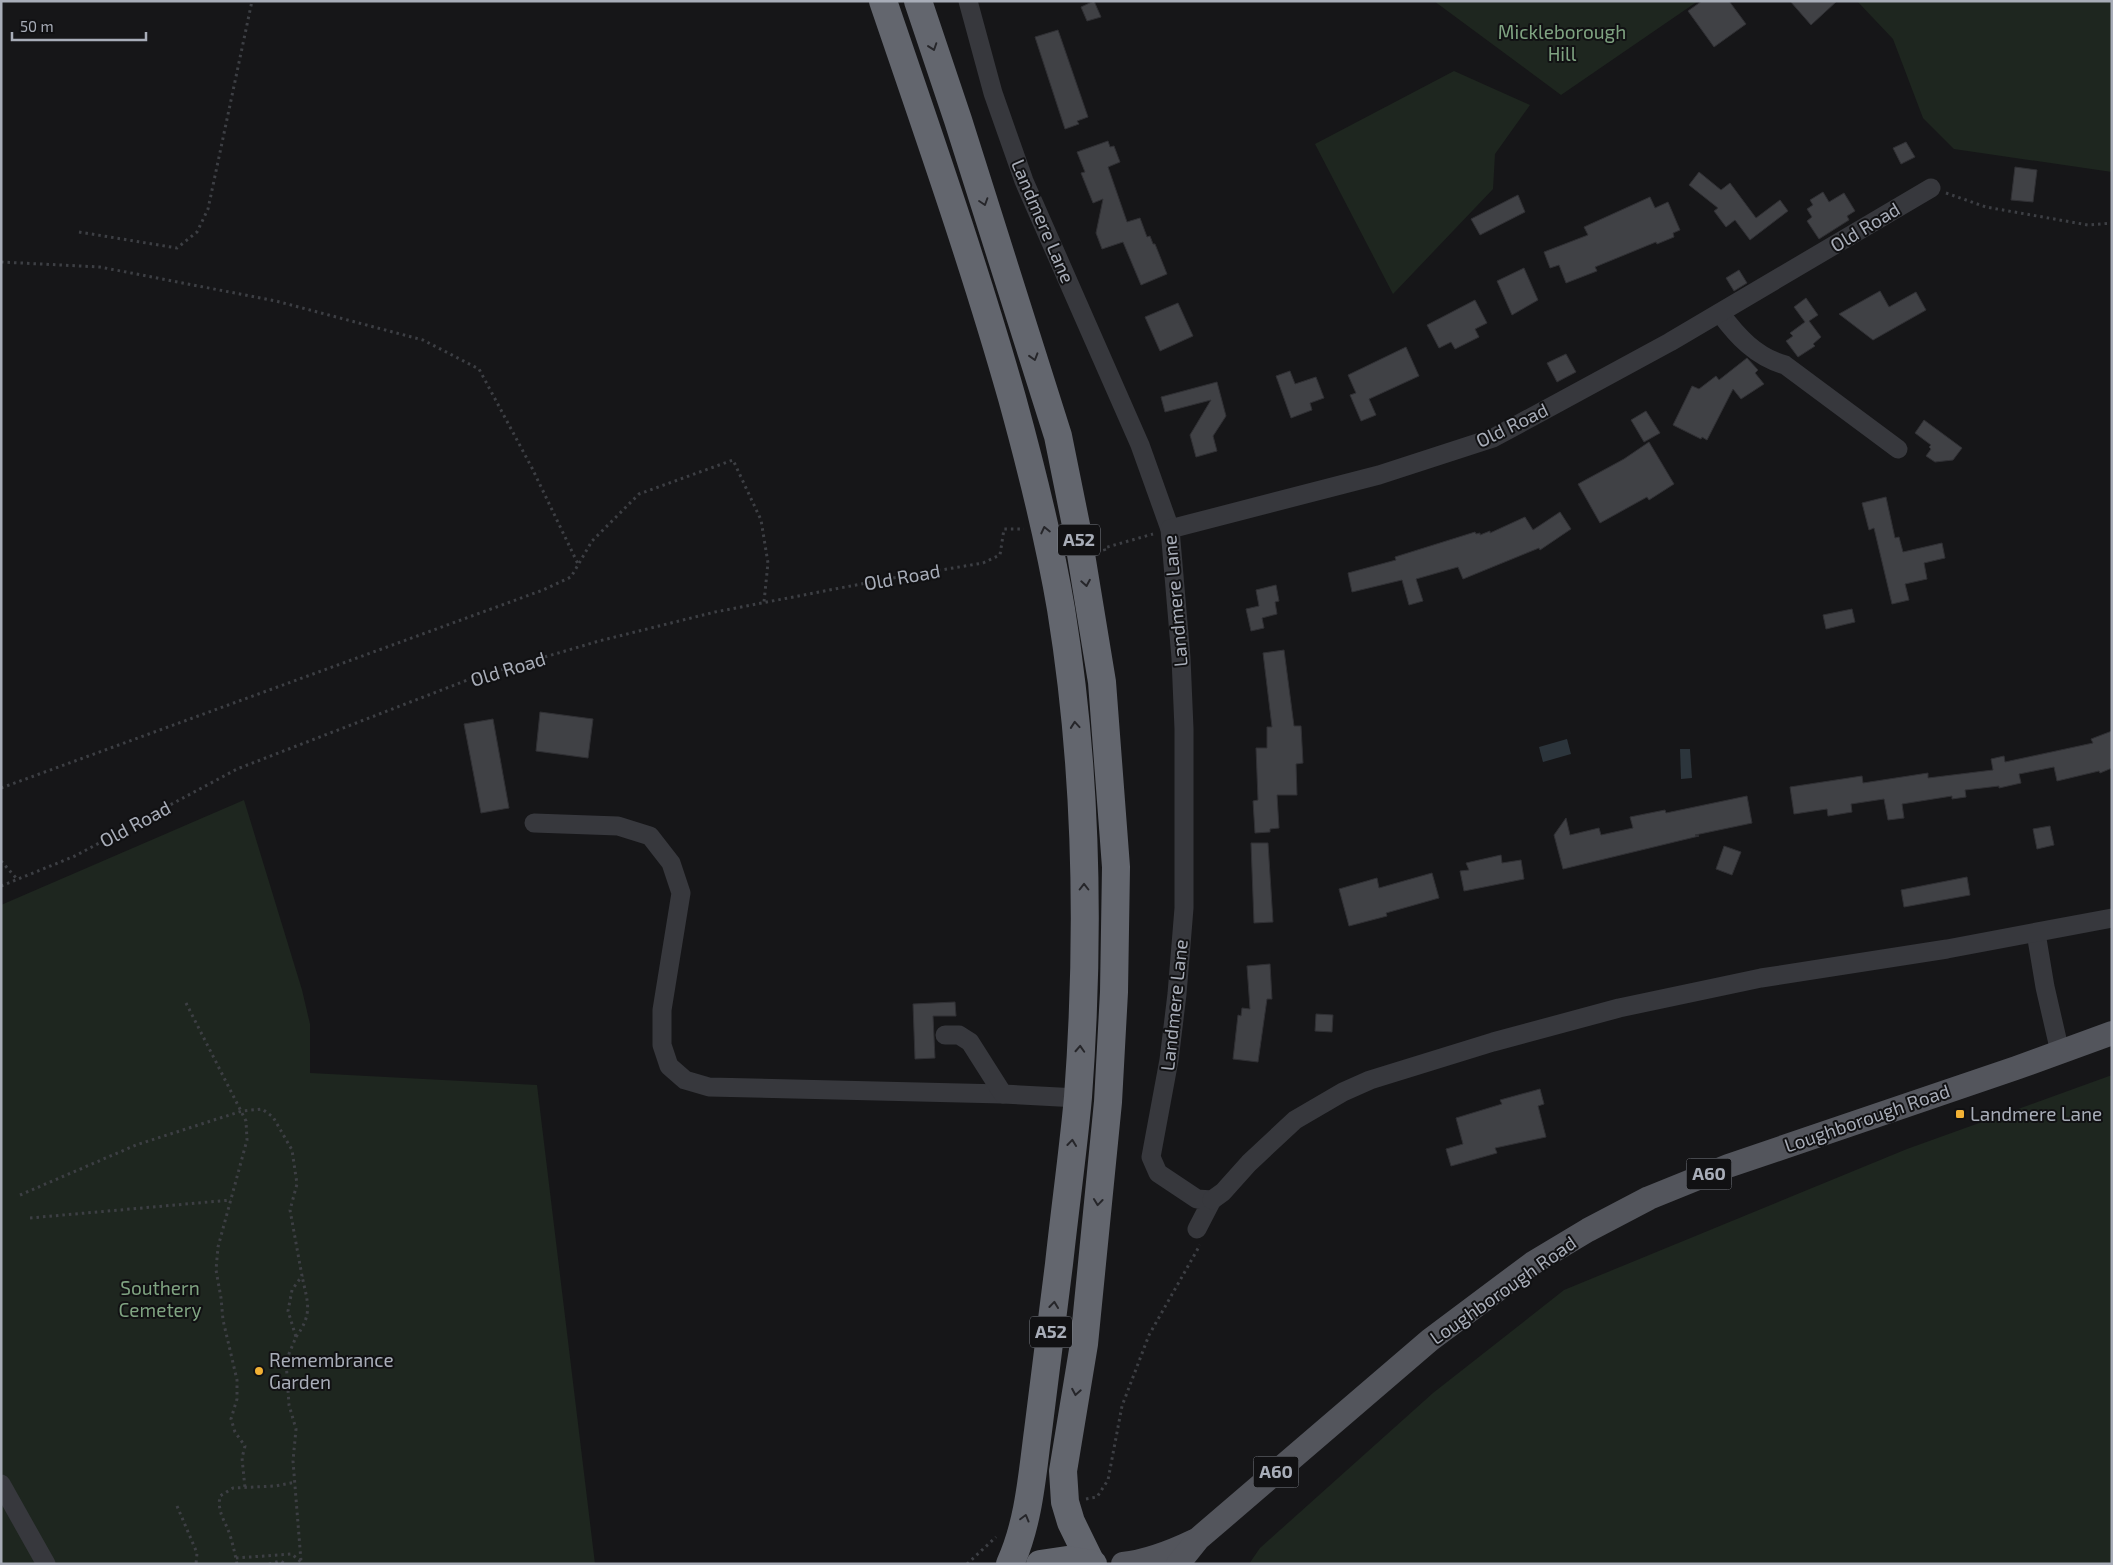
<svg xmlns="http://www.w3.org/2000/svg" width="2113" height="1565" font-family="'Exo 2',sans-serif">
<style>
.green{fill:#1e261f}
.water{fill:#2c353c}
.building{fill:#404145;stroke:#303034}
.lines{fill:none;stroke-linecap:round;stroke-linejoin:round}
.path{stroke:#3d3f44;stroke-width:3;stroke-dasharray:2.5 4;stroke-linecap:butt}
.minor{stroke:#37383d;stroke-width:19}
.major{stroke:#53555c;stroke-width:24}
.highway{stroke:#63666e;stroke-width:28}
.oneway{stroke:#26262a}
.poi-dot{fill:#f2b134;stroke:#111113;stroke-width:2}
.labels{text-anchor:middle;stroke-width:4;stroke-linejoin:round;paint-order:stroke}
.shield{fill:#111113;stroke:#7b7e86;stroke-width:1}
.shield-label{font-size:18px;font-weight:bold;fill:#a8adb8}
.park-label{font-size:19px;fill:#7fa381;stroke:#111113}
.street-label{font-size:19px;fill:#a8adb8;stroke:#111113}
.poi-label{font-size:19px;fill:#a8adb8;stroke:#111113;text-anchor:start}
</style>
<rect width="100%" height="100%" fill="#161618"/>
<g class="green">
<polygon points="1434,1 1698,1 1561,95"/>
<polygon points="1857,1 2112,1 2112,172 1954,149 1923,118 1893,39"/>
<polygon points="1454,71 1530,105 1495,154 1493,189 1393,294 1315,144"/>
<polygon points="244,800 302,990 310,1024 310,1073 537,1085 595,1564 1,1564 1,905"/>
<polygon points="2112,1075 2112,1564 1249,1564 1260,1548 1433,1393 1564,1290 1907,1149"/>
</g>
<g class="water">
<polygon points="1567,739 1571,754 1543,762 1539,747"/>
<polygon points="1680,749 1690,749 1692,778 1681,779"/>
</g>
<g class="building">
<polygon points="1094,1 1101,17 1087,21 1081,7"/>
<polygon points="1702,1 1729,1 1746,24 1714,47 1688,11"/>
<polygon points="1790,1 1837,1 1811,25"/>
<polygon points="1058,30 1088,117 1077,121 1079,124 1065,129 1035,37"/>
<polygon points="1108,141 1110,147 1114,146 1120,162 1108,167 1127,222 1140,218 1147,237 1150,236 1153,244 1155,244 1167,274 1141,285 1123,242 1102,249 1096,233 1103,199 1093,203 1081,173 1085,172 1077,152"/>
<polygon points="1906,142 1915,157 1901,164 1893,148"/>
<polygon points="2015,167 2037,170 2033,202 2011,200"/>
<polygon points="1699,172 1721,190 1730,183 1756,218 1780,200 1788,211 1750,240 1735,220 1726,227 1714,211 1718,208 1689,185"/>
<polygon points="1823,192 1829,202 1844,193 1855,211 1847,216 1849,220 1819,239 1807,221 1812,217 1807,209 1813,205 1810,200"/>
<polygon points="1518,195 1525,212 1480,235 1471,219"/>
<polygon points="1650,197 1655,208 1668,202 1680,230 1673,233 1674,237 1657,244 1656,242 1595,267 1597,271 1566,283 1559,265 1550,268 1544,252 1588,235 1584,227"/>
<polygon points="1524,268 1538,300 1512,315 1497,281"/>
<polygon points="1739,270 1747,283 1734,291 1726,278"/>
<polygon points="1880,291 1889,307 1916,292 1926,310 1873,340 1839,314"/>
<polygon points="1806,298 1818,315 1809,321 1821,337 1813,344 1815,346 1798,357 1786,341 1793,336 1790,333 1805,322 1794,307"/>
<polygon points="1475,300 1487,323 1475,329 1479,337 1455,349 1451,342 1439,348 1427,325"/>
<polygon points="1178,303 1193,336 1160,351 1145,317"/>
<polygon points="1406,347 1419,376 1369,399 1376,415 1361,421 1350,395 1356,393 1348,375"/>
<polygon points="1566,354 1576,372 1557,382 1547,363"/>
<polygon points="1747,358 1758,370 1755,373 1764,384 1741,399 1733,389 1707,440 1702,437 1701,439 1673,425 1692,386 1699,389 1716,376 1719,380"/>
<polygon points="1290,371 1295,384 1316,377 1324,398 1310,403 1312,410 1291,418 1276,376"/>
<polygon points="1217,382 1226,416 1213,436 1217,451 1196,457 1190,435 1211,400 1165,412 1161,397"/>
<polygon points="1646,411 1660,433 1644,442 1631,420"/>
<polygon points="1924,420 1962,448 1953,460 1935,462 1926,456 1931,449 1929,447 1931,445 1915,433"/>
<polygon points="1649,442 1674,484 1649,500 1647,497 1600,523 1578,484 1624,459"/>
<polygon points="1886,497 1895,538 1899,537 1903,552 1942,543 1945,558 1924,563 1927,579 1905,584 1909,600 1892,604 1874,528 1869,530 1862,503"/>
<polygon points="1560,512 1571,529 1540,550 1539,548 1463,579 1458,567 1416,579 1423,601 1409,605 1402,580 1352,592 1348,573 1396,560 1395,557 1475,532 1476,534 1480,533 1480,535 1490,531 1490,533 1525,517 1533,530"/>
<polygon points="1276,585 1279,601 1275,602 1277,614 1262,618 1264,628 1251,631 1246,609 1259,606 1256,590"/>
<polygon points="1852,609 1855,622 1826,629 1823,615"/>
<polygon points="1284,650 1294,726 1301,726 1303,763 1296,764 1297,795 1277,795 1279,828 1270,829 1270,832 1255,833 1253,801 1258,800 1256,748 1267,748 1267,727 1272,727 1263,653"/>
<polygon points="540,712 593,719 588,758 536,751"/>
<polygon points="493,719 509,808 481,813 464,724"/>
<polygon points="2112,731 2112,768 2100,773 2099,771 2057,781 2054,767 2019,774 2021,783 1999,788 1999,786 1965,790 1966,797 1952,799 1952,796 1902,804 1904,818 1888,820 1884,799 1851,804 1852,812 1828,816 1827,809 1794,814 1790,787 1862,776 1863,783 1928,773 1928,778 1993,770 1991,759 2004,756 2005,762 2093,743 2091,739"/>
<polygon points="1747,796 1752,823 1695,835 1699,836 1563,869 1554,835 1566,818 1570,835 1599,828 1601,835 1633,828 1630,817 1665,810 1666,813"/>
<polygon points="2050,826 2054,845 2037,849 2033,829"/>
<polygon points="1251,843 1268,843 1273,922 1254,923"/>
<polygon points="1724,846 1741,852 1732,875 1716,869"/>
<polygon points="1501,855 1502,863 1521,860 1524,879 1464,891 1460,871 1469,870 1466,863"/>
<polygon points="1432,873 1439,898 1386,913 1387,916 1349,926 1339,889 1377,878 1379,888"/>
<polygon points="1967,877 1970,895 1904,907 1901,890"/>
<polygon points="1270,964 1272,999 1267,999 1258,1062 1233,1059 1238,1015 1241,1016 1242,1008 1250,1009 1247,966"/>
<polygon points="955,1002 956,1016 933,1016 935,1058 915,1059 913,1004"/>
<polygon points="1316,1014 1333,1015 1332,1032 1315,1031"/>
<polygon points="1540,1089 1544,1104 1538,1106 1546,1137 1495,1148 1497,1153 1451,1166 1446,1149 1463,1144 1456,1118 1502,1104 1500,1100"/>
</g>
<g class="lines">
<g class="path">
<polyline points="1946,193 1986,207 2088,225 2112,223"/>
<polyline points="79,232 177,248 197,232 208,209 252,1"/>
<polyline points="1,262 100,267 276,301 423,340 479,369 532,468 578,564"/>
<polyline points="1105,551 1104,548 1153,534"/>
<polyline points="1,788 543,590 571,577 592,541 639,494 733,460 761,520 768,563 764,602"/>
<polyline points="1,861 17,879"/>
<polyline points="1,886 75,856 237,769 470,679 599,641 715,612 887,579 983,563 1000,555 1004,529 1024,529"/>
<polyline points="186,1003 246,1121 247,1140 218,1247 216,1270 221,1298 223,1320 237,1380 237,1399 231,1419 235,1432 245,1446 242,1458 245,1488"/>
<polyline points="20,1195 136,1145 242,1111 262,1109 273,1117 292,1150 297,1184 290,1210 302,1276 292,1290 288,1311 296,1337 286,1361 289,1405 296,1429 293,1461 301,1561"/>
<polyline points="30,1218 231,1200"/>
<path d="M 296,1337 C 313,1313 308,1304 302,1276"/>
<polyline points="1086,1499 1097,1497 1108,1480 1122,1406 1149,1335 1200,1245"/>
<polyline points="177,1506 197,1553 196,1564"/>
<polyline points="236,1558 292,1554 303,1564"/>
<path d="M 237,1564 C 235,1554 233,1545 230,1535 C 225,1520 217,1513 220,1496 L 233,1488 L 275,1486 L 296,1482"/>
<polyline points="269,1564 280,1561 286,1564"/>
<polyline points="967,1564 996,1537"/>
</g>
<g class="minor">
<polyline points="968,1 993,93 1024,181 1140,445 1170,529 1181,658 1184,729 1184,908 1177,994 1169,1060 1151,1157 1158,1173 1197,1199 1212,1200 1197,1229"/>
<path d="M 1720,313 C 1737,336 1756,357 1785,365 L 1898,449"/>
<polyline points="1170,529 1379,475 1493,438 1670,342 1931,188"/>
<polyline points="534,823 618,826 650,836 671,863 681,893 662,1010 662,1045 669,1066 685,1080 709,1087 1003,1094"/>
<polyline points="2036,933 2045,987 2060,1052"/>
<polyline points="945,1035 959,1035 970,1042 1003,1094 1078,1098"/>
<polyline points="1212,1200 1223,1192 1249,1163 1295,1120 1343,1092 1370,1080 1493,1042 1619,1008 1761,978 1947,949 2112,918"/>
<polyline points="1,1484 46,1564"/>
</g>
<g class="major">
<path d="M 1123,1564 C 1148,1561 1171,1552 1194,1541"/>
<polyline points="1178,1564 1198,1539 1430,1340 1533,1263 1588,1230 1649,1198 1728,1166 2016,1068 2112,1033"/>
</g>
<g class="highway">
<path d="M 883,1 C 928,133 974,264 1012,398 C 1031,467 1049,538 1061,609 C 1087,769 1090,935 1078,1097 C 1073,1152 1065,1208 1059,1264 C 1052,1320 1045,1375 1038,1431 C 1032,1476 1029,1522 1010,1564"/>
<polyline points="918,1 958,120 1058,436 1077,530 1102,682 1116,867 1114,992 1108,1102 1084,1344 1063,1471 1065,1502 1071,1522 1091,1563"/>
<polyline points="1040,1564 1067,1560 1093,1564"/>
</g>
</g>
<defs><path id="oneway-chevron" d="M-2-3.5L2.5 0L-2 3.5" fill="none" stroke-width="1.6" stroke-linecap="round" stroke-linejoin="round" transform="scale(1.25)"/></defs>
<g class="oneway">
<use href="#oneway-chevron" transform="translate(933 47) rotate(71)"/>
<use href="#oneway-chevron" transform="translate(984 202) rotate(72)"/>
<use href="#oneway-chevron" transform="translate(1034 357) rotate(73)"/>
<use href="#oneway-chevron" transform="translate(1045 530) rotate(-103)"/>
<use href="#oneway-chevron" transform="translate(1086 583) rotate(80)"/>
<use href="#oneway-chevron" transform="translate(1075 725) rotate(-95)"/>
<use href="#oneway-chevron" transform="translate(1084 887) rotate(-90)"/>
<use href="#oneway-chevron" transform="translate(1080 1049) rotate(-87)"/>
<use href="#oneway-chevron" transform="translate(1072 1143) rotate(-84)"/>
<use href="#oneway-chevron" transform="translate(1098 1202) rotate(96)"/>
<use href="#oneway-chevron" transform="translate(1054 1305) rotate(-84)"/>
<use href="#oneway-chevron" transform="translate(1076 1392) rotate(100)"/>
<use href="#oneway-chevron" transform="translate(1025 1518) rotate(-75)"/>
</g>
<g class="poi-dot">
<rect x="1955" y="1109" width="10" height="10" rx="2.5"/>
<circle cx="259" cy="1371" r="5"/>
</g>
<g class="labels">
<g class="shield">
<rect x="1058" y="524.5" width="42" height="31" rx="4"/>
<rect x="1686.5" y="1158.5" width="45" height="31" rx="4"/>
<rect x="1030" y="1316.5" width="42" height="31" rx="4"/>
<rect x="1253.5" y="1456.5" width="45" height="31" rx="4"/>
</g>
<g class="shield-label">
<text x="1079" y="546">A52</text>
<text x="1709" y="1180">A60</text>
<text x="1051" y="1338">A52</text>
<text x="1276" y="1478">A60</text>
</g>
<g class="park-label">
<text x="1562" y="39">Mickleborough<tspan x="1562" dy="22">Hill</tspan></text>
<text x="160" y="1295">Southern<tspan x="160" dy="22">Cemetery</tspan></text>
</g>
<g class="street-label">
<text transform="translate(1043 221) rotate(67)" y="7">Landmere Lane</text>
<text transform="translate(1865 227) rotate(-31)" y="7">Old Road</text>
<text transform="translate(1512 425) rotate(-26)" y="7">Old Road</text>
<text transform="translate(902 577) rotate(-10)" y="7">Old Road</text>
<text transform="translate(1175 601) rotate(-95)" y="7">Landmere Lane</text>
<text transform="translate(508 669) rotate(-17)" y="7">Old Road</text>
<text transform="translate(135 824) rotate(-28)" y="7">Old Road</text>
<text transform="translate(1174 1005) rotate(-84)" y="7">Landmere Lane</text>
<text transform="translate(1867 1118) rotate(-19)" y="7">Loughborough Road</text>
<text transform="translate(1503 1290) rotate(-35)" y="7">Loughborough Road</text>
</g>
<g class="poi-label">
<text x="1970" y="1121">Landmere Lane</text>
<text x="269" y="1367">Remembrance<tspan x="269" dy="22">Garden</tspan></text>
</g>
</g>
<rect width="2113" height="1565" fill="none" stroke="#a8adb8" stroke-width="5"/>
<path d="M12 32v8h134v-8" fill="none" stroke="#a8adb8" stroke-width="2.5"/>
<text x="20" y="32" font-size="15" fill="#a8adb8" stroke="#111113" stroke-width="4" paint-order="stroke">50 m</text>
</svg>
